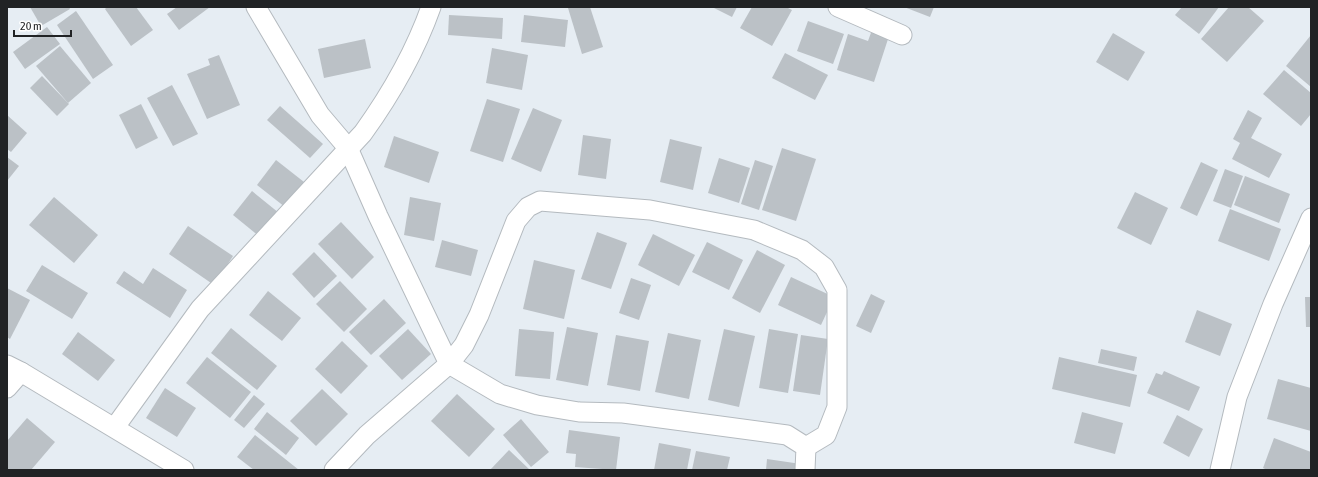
<svg xmlns="http://www.w3.org/2000/svg" width="1318" height="477" font-family="'Asap Condensed',sans-serif">
<style>
.building{fill:#bbc1c6}
.lines{fill:none;stroke-linecap:round;stroke-linejoin:round}
.minor-casing{stroke:#b4babf;stroke-width:21}
.minor{stroke:#fff;stroke-width:19}
</style>
<rect width="100%" height="100%" fill="#e6edf3"/>
<g class="building">
<polygon points="30,7 69,7 70,9 41,26"/>
<polygon points="107,7 136,7 153,30 131,46 105,9"/>
<polygon points="177,7 210,7 179,30 167,14"/>
<polygon points="571,7 590,7 603,47 582,54 568,8"/>
<polygon points="712,7 737,7 732,17"/>
<polygon points="752,7 786,7 792,10 772,46 740,28"/>
<polygon points="904,7 934,7 930,17"/>
<polygon points="1182,7 1219,7 1199,34 1175,15"/>
<polygon points="1229,7 1248,7 1264,21 1227,62 1201,39"/>
<polygon points="76,11 113,65 93,79 57,25"/>
<polygon points="449,15 503,18 502,39 448,35"/>
<polygon points="524,15 568,20 565,47 521,42"/>
<polygon points="808,21 844,34 833,64 797,51"/>
<polygon points="47,27 60,44 25,69 13,52"/>
<polygon points="872,30 889,36 874,82 837,70 848,34 868,41"/>
<polygon points="1113,33 1145,52 1128,81 1096,62"/>
<polygon points="1311,35 1311,87 1286,66"/>
<polygon points="365,39 371,68 324,78 318,49"/>
<polygon points="60,46 91,83 68,103 36,66"/>
<polygon points="492,48 528,55 522,90 486,83"/>
<polygon points="785,53 828,75 815,100 772,78"/>
<polygon points="219,55 240,105 207,119 187,74 210,65 208,59"/>
<polygon points="1284,70 1311,93 1311,114 1301,126 1263,94"/>
<polygon points="42,76 69,104 57,116 30,88"/>
<polygon points="172,85 198,134 173,146 147,98"/>
<polygon points="487,99 520,109 503,162 470,151"/>
<polygon points="141,104 158,138 136,149 119,115"/>
<polygon points="280,106 323,144 310,158 267,120"/>
<polygon points="533,108 562,120 541,172 511,159"/>
<polygon points="1248,110 1262,118 1251,138 1282,154 1269,178 1232,159 1240,143 1233,139"/>
<polygon points="7,115 27,133 11,152 7,149"/>
<polygon points="583,135 611,139 606,179 578,175"/>
<polygon points="394,136 439,152 429,183 384,167"/>
<polygon points="670,139 702,147 693,190 660,182"/>
<polygon points="782,148 816,159 796,221 762,210"/>
<polygon points="7,157 19,166 7,181"/>
<polygon points="719,158 750,168 739,203 708,193"/>
<polygon points="276,160 304,182 285,207 257,185"/>
<polygon points="755,160 773,166 759,210 741,204"/>
<polygon points="1201,162 1218,170 1197,216 1180,208"/>
<polygon points="1225,169 1243,176 1231,208 1213,201"/>
<polygon points="1245,176 1290,194 1279,223 1234,205"/>
<polygon points="252,191 279,213 260,237 233,215"/>
<polygon points="1135,192 1168,208 1151,245 1117,228"/>
<polygon points="54,197 98,235 74,263 29,225"/>
<polygon points="410,197 441,203 434,241 404,235"/>
<polygon points="1230,209 1281,229 1269,261 1218,241"/>
<polygon points="341,222 374,257 352,279 318,244"/>
<polygon points="188,226 233,256 214,285 169,254"/>
<polygon points="597,232 627,243 611,289 581,279"/>
<polygon points="653,234 695,255 679,286 638,265"/>
<polygon points="442,240 478,250 471,276 435,267"/>
<polygon points="707,242 743,260 729,290 692,272"/>
<polygon points="757,250 785,265 760,313 732,298"/>
<polygon points="314,252 337,276 314,298 292,274"/>
<polygon points="534,260 575,270 564,319 523,309"/>
<polygon points="42,265 88,293 72,319 26,291"/>
<polygon points="153,268 187,290 170,318 116,283 124,271 143,284"/>
<polygon points="791,277 834,297 821,325 778,305"/>
<polygon points="631,278 651,285 639,320 619,313"/>
<polygon points="340,281 367,309 344,332 316,304"/>
<polygon points="7,288 30,300 10,339 7,337"/>
<polygon points="268,291 301,318 282,341 249,315"/>
<polygon points="871,294 885,301 871,333 856,326"/>
<polygon points="1305,297 1311,297 1311,327 1306,327"/>
<polygon points="384,299 406,323 371,355 349,332"/>
<polygon points="1197,310 1232,324 1220,356 1185,342"/>
<polygon points="567,327 598,333 588,386 556,380"/>
<polygon points="231,328 277,366 257,390 211,353"/>
<polygon points="408,329 431,354 402,380 379,356"/>
<polygon points="519,329 554,332 550,379 515,376"/>
<polygon points="724,329 755,336 739,407 708,400"/>
<polygon points="769,329 798,334 788,393 759,388"/>
<polygon points="78,332 115,360 98,381 62,354"/>
<polygon points="668,333 701,340 689,399 655,392"/>
<polygon points="616,335 649,341 640,391 607,385"/>
<polygon points="801,335 828,339 820,395 793,391"/>
<polygon points="342,341 368,366 341,394 315,369"/>
<polygon points="1101,349 1137,357 1134,371 1098,363"/>
<polygon points="207,357 251,392 230,418 186,383"/>
<polygon points="1059,357 1137,375 1130,407 1052,389"/>
<polygon points="1164,371 1200,387 1189,411 1147,393 1156,373 1162,375"/>
<polygon points="1278,379 1311,388 1311,431 1267,419"/>
<polygon points="165,388 196,408 177,437 146,418"/>
<polygon points="322,389 348,414 316,446 290,421"/>
<polygon points="457,394 495,429 469,457 431,421"/>
<polygon points="254,395 265,404 244,428 234,420"/>
<polygon points="267,412 299,438 286,455 254,429"/>
<polygon points="1082,412 1123,423 1115,454 1074,443"/>
<polygon points="1177,415 1203,429 1189,457 1163,443"/>
<polygon points="27,418 55,442 31,470 7,470 7,441"/>
<polygon points="521,419 549,452 531,467 503,435"/>
<polygon points="569,430 620,437 616,470 575,467 576,454 566,453"/>
<polygon points="255,435 299,470 254,470 237,457"/>
<polygon points="1274,438 1311,452 1311,470 1267,470 1263,468"/>
<polygon points="659,443 691,449 687,470 654,470"/>
<polygon points="509,450 530,470 490,470"/>
<polygon points="696,451 730,457 727,470 692,470"/>
<polygon points="767,459 801,464 800,470 766,470"/>
</g>
<g class="lines">
<defs>
<g id="minor">
<polyline points="256,7 320,115 348,148 378,216 449,364 500,394 537,405 579,412 623,413 787,435 806,447 805,470"/>
<polyline points="838,7 902,35"/>
<polyline points="7,365 21,372 184,470"/>
<polyline points="7,388 21,372"/>
<path d="M 115,427 L 200,309 L 363,133 C 391,94 415,52 431,7"/>
<polyline points="334,470 367,435 449,364 464,345 479,315 516,221 528,207 540,201 650,210 754,230 802,250 824,267 837,290 837,407 826,435 806,447"/>
<polyline points="1220,470 1237,397 1273,304 1311,218"/>
</g>
</defs>
<use href="#minor" class="minor-casing"/>
<use href="#minor" class="minor"/>
</g>
<rect width="1318" height="477" fill="none" stroke="#212325" stroke-width="16"/>
<path d="M14 30v6h57v-6" fill="none" stroke="#212325" stroke-width="2"/>
<text x="20" y="30" font-size="12" fill="#212325" stroke="#ffffff" stroke-width="3" paint-order="stroke">20 m</text>
</svg>
